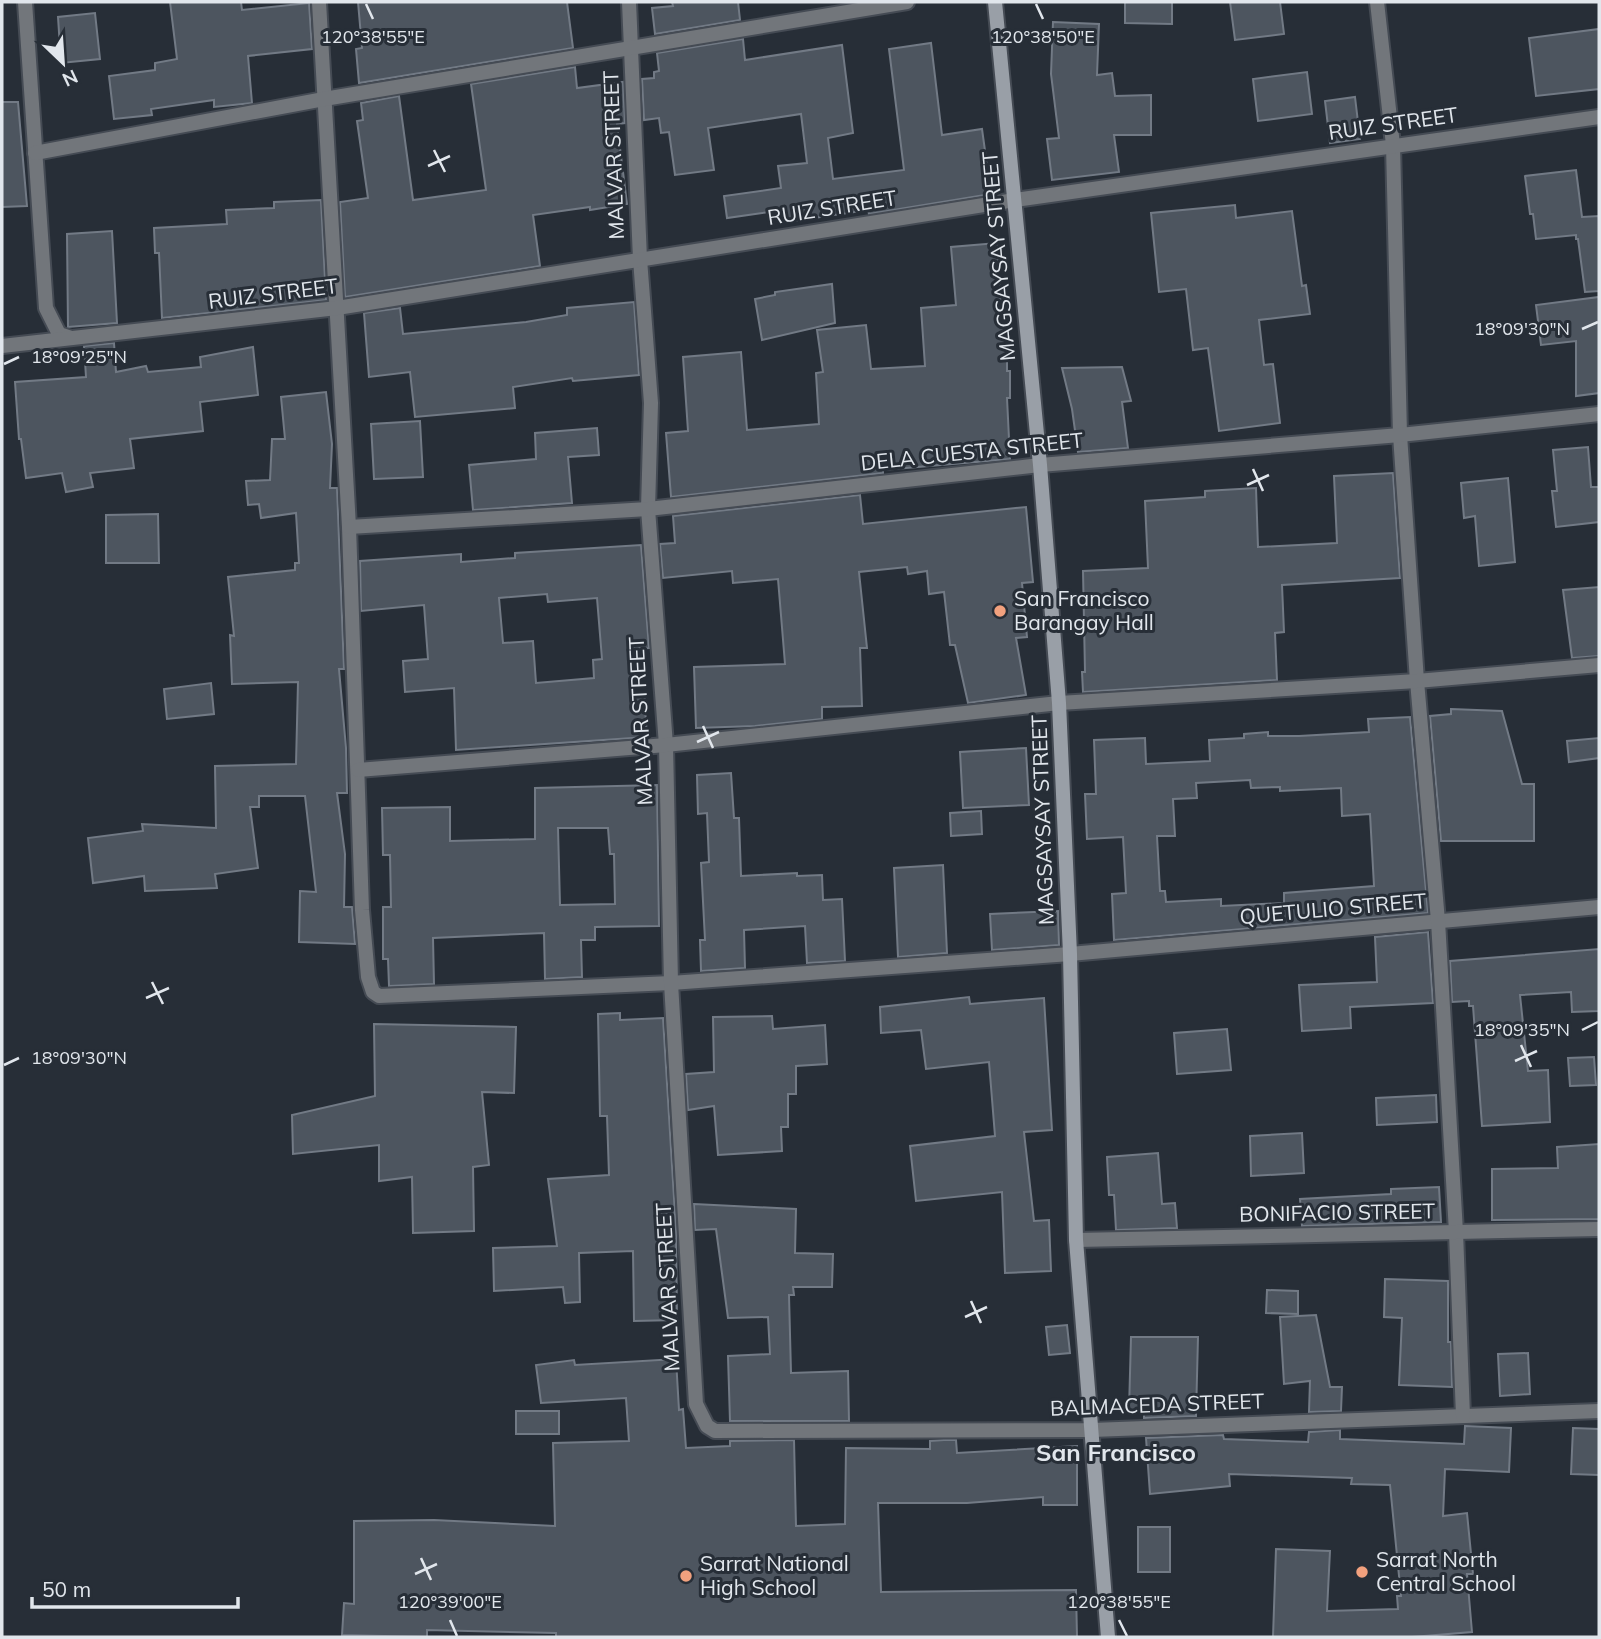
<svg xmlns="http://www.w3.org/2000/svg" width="1601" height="1639" font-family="Mulish,sans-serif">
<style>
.building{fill:#4d555f;stroke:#727a85;stroke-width:2;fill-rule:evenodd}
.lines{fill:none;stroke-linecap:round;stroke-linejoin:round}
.street-casing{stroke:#454b54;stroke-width:18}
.secondary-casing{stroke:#454b54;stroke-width:18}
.street{stroke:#72767b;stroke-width:14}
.secondary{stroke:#999fa7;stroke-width:14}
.ticks{fill:none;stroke:#e1e6ec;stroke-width:2.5}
.poi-dot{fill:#f2a17e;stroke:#272e37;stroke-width:2.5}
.labels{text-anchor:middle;stroke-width:6;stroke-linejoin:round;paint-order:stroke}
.street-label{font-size:21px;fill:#e1e6ec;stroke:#272e37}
.poi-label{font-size:21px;fill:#e1e6ec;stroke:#272e37;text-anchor:start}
.quarter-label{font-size:24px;font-weight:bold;fill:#e1e6ec;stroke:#272e37}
.ticks-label{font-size:18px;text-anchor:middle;fill:#e1e6ec;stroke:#272e37;stroke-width:6;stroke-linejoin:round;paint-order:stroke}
</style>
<rect width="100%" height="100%" fill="#272e37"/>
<g class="building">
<polygon points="170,2 241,2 242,10 309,3 312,49 248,56 252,103 214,107 214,100 151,109 152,115 114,119 109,76 155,70 155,63 177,59"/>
<polygon points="358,2 567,2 573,48 359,83 356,49 362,48"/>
<polygon points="672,2 738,2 740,20 655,34 652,8 673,6"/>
<polygon points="1125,2 1172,2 1172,24 1125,23"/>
<polygon points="1230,2 1280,2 1284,34 1235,40"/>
<polygon points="95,13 100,59 61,63 58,17"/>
<polygon points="1053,22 1099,24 1097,75 1112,73 1115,96 1151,95 1151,135 1114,135 1119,172 1052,180 1047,139 1059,138 1051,74"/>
<polygon points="1599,29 1599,89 1536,96 1529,38"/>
<polygon points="743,39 745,60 842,45 853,133 828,138 833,179 904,170 889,49 931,43 942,135 982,129 991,194 869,214 868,210 786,222 784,210 727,218 724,196 781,188 778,166 807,163 801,114 708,128 714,170 675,175 669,132 661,133 659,118 644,120 642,79 654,78 654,72 659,71 657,53"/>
<polygon points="575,67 577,88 623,82 625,123 617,124 627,204 590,210 590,207 533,215 540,266 345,297 340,202 368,198 357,121 363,120 361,103 399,96 413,200 486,190 471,84"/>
<polygon points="1307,72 1312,114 1258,121 1253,79"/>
<polygon points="1355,97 1360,139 1330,143 1325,101"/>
<polygon points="2,102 18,102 27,206 2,207"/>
<polygon points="1576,170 1582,217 1599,216 1599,291 1585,292 1578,239 1576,239 1576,235 1536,239 1533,214 1530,214 1525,176"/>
<polygon points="321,200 326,300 162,318 159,253 155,253 154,228 227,224 226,210 274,208 274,202"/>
<polygon points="1235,205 1236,218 1292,211 1302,286 1306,285 1310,314 1259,320 1264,365 1273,364 1280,423 1219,431 1208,348 1193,350 1186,289 1159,292 1151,213"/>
<polygon points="112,231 117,323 68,327 67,234"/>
<polygon points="997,243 1003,336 1007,336 1007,371 1010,371 1010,398 1007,398 1010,459 883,470 883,473 671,497 666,433 688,431 683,357 741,352 747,430 819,424 816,373 823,372 817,330 866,325 871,369 925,366 921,308 956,305 951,247"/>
<polygon points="832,284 835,323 762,340 755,299 775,295 775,292"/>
<polygon points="1599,297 1599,393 1576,396 1576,341 1541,345 1536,305"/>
<polygon points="634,302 639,375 573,381 572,378 513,387 515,408 415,417 410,372 369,377 364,313 400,308 403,334 526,322 567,315 567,308"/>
<polygon points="114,343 116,372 146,366 148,372 201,367 200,357 253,347 258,395 200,402 203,431 130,439 134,468 90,473 93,487 66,492 62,473 26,478 21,439 19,439 15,382 86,377 84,346"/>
<polygon points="1122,367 1131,401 1122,402 1128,448 1078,452 1072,409 1062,368"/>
<polygon points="326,392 332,444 330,488 337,488 344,669 339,669 346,748 347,793 337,793 345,854 344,907 352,907 355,944 299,942 300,891 316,892 305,796 259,796 259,807 250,807 258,868 215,874 217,888 145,891 144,876 93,883 88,838 143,831 142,824 216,828 215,766 296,764 298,682 232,684 230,635 234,636 228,577 295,570 295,563 299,563 296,513 261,518 259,504 248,505 246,481 270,480 272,439 285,439 281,397"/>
<polygon points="420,421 423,477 374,479 371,424"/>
<polygon points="597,428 599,455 568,457 572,503 473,510 469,465 536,459 535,433"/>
<polygon points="1588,447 1591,487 1599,487 1599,522 1556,527 1552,491 1557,491 1553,450"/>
<polygon points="1393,473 1400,578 1282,585 1284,632 1275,633 1277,680 1083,692 1082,672 1085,672 1083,571 1148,568 1145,501 1205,497 1205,491 1256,488 1258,547 1337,543 1334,476"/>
<polygon points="1508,478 1515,562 1479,566 1475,516 1464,518 1461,483"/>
<polygon points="860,495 863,524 1026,507 1033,582 1022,583 1027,637 1016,638 1026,695 968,703 955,645 950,645 944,592 929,594 927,571 908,574 907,567 859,572 867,648 860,648 862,706 822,707 822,719 755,726 696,728 694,667 785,664 778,579 733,583 732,571 663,578 660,544 675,543 673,516"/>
<polygon points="158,514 159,563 106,563 106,515"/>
<path d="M 641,545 L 649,648 L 629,649 L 632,693 L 644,692 L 647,737 L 456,750 L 454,688 L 405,692 L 403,661 L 428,659 L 424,605 L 361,611 L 360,561 L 461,554 L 461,562 L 515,558 L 515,553 ZM 547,594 L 548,602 L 597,598 L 602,659 L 593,660 L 594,678 L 536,683 L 533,641 L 503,643 L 499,598 Z"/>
<polygon points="1599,587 1599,656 1572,658 1563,590"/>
<polygon points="211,683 214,714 167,719 164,689"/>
<polygon points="1451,709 1502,711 1522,784 1534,784 1534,841 1441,841 1430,716 1451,714"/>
<path d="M 1410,717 L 1428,913 L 1114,940 L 1112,894 L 1126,893 L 1123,837 L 1087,839 L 1085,794 L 1096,794 L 1094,740 L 1145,738 L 1146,764 L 1210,761 L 1209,740 L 1244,738 L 1244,734 L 1268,732 L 1268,736 L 1299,736 L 1369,732 L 1368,719 ZM 1250,780 L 1251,788 L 1280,787 L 1280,791 L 1341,788 L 1342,816 L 1370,814 L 1374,886 L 1284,893 L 1284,903 L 1221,906 L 1221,899 L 1166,902 L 1165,891 L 1160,891 L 1157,836 L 1175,836 L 1173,799 L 1197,798 L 1196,783 Z"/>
<polygon points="1599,738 1599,758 1569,762 1567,741"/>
<polygon points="1026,748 1029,805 963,808 960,752"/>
<polygon points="731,773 734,818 739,818 741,876 797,873 797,876 822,875 823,900 842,899 845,961 807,963 805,926 744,930 745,968 701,971 700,940 705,940 701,863 709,862 707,813 698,814 697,775"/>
<path d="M 657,785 L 659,926 L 595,927 L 595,940 L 581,940 L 582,977 L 545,979 L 544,933 L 433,938 L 434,984 L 389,986 L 388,959 L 383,959 L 383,907 L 391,907 L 390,855 L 383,855 L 382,808 L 450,807 L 450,841 L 535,839 L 535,788 ZM 558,828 L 608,828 L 610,854 L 614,854 L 615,904 L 560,905 Z"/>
<polygon points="981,811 982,834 951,836 950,813"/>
<polygon points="943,865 947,953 898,957 894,868"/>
<polygon points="1058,911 1059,945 992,950 990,914"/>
<polygon points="1428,932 1433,1003 1350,1007 1351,1028 1302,1031 1299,985 1377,982 1375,937"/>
<polygon points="1599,949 1599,1011 1572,1012 1571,992 1520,995 1528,1071 1548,1070 1550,1122 1482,1126 1473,1006 1469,1006 1469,1001 1452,1002 1450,961"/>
<polygon points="969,997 970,1004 1044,998 1052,1130 1024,1132 1034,1221 1049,1220 1051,1271 1005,1273 1002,1192 916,1201 910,1146 995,1136 989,1062 926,1069 921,1030 881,1033 880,1007"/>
<polygon points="620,1013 620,1020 663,1018 676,1231 677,1320 634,1321 633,1251 579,1253 580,1302 565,1303 563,1287 494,1291 493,1248 557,1246 548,1179 609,1175 607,1116 600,1116 598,1014"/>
<polygon points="772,1016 773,1029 825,1025 827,1064 796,1066 796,1094 788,1094 788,1127 781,1127 782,1151 718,1155 714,1106 688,1110 686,1074 714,1072 713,1017"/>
<polygon points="374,1024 516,1027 514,1093 482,1092 489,1165 473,1167 474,1231 413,1233 412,1177 379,1181 379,1145 293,1154 292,1115 375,1096"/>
<polygon points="1227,1029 1231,1070 1177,1074 1174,1033"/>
<polygon points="1594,1057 1596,1085 1570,1086 1568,1058"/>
<polygon points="1436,1095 1437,1122 1377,1125 1376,1098"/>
<polygon points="1302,1133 1304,1173 1251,1176 1250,1136"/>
<polygon points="1599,1144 1599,1219 1492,1220 1492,1169 1558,1168 1557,1147"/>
<polygon points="1158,1153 1162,1204 1175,1203 1177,1228 1116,1230 1114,1195 1109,1195 1107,1157"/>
<polygon points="1439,1187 1441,1222 1302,1226 1300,1199 1391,1194 1391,1189"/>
<polygon points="694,1204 796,1209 795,1253 833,1254 832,1287 793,1287 794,1295 789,1295 791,1373 848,1371 849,1421 730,1421 728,1356 770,1354 768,1317 728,1318 716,1229 695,1230"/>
<polygon points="1385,1279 1448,1281 1448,1342 1451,1342 1452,1387 1399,1385 1402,1318 1384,1317"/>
<polygon points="1267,1290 1298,1291 1298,1314 1266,1313"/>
<polygon points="1316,1315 1330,1387 1342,1387 1341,1411 1309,1412 1310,1381 1284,1384 1280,1317"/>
<polygon points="1067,1325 1070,1353 1049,1355 1046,1327"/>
<polygon points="1131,1337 1198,1337 1196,1416 1144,1418 1144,1410 1129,1410"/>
<polygon points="1528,1353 1530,1394 1500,1396 1498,1354"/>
<polygon points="676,1359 679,1410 683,1409 686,1448 730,1446 730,1441 794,1440 796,1526 845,1524 846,1448 930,1449 930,1441 944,1440 956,1440 957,1453 1077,1446 1077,1505 1043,1505 1043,1497 967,1503 878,1503 881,1592 1076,1590 1077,1637 556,1637 556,1633 427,1630 427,1637 342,1635 344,1603 354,1604 354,1521 434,1520 555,1526 553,1443 629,1441 626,1398 541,1403 536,1365 574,1360 575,1365"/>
<rect x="516" y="1411" width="43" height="23"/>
<polygon points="1465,1426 1511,1428 1509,1472 1445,1469 1443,1516 1467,1513 1473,1574 1467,1574 1472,1632 1412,1637 1273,1637 1276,1549 1330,1551 1327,1611 1398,1609 1397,1596 1401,1596 1390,1485 1351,1484 1352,1478 1229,1474 1230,1486 1150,1494 1146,1438 1223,1435 1224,1439 1308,1442 1309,1432 1340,1430 1340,1439 1464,1444"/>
<polygon points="1573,1428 1599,1429 1599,1475 1571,1474"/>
<rect x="1138" y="1527" width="32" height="45"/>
</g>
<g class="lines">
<defs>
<g id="street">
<polyline points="25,2 46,308 59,334 71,338"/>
<polyline points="319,2 349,527 362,910 368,977 373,992 379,996 671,983 1070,954 1599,907"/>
<polyline points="629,2 640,259 651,403 648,509 666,745 671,983 696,1404 707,1426 715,1431 1092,1430 1599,1411"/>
<polyline points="1377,2 1393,145 1400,435 1417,681 1438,921 1456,1232 1463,1416"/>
<polyline points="35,153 324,99 907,2"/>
<polyline points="2,346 337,308 1015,200 1599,117"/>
<polyline points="349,527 648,509 1040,465 1400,435 1599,414"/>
<polyline points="358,770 666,745 1059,703 1417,681 1599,665"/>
<polyline points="1076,1240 1599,1229"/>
</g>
<polyline id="secondary" points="995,2 1040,465 1059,703 1070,954 1076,1240 1108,1637"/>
</defs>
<use href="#street" class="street-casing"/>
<use href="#secondary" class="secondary-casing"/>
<use href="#street" class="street"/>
<use href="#secondary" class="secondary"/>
</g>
<path class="ticks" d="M 366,4 L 373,19M 1036,4 L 1043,19M 434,150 L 445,172M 428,166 L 450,156M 1582,329 L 1598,322M 4,364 L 19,357M 1253,469 L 1263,491M 1247,485 L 1269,475M 703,726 L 713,748M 697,742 L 719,732M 152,982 L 163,1004M 146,998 L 169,988M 1582,1030 L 1598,1022M 1521,1045 L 1531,1067M 1515,1061 L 1537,1051M 4,1065 L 19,1058M 971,1301 L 981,1323M 965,1317 L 987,1307M 421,1558 L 431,1580M 415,1574 L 437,1564M 450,1620 L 457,1636M 1119,1620 L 1127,1636"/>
<g class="poi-dot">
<circle cx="1000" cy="611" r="7"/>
<circle cx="1362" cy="1572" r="7"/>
<circle cx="686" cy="1576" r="7"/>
</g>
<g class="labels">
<g class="street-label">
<text transform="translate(1393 124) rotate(-8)" y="7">RUIZ STREET</text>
<text transform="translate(614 155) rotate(-92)" y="7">MALVAR STREET</text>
<text transform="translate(832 208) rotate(-9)" y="7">RUIZ STREET</text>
<text transform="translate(999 256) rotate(-95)" y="7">MAGSAYSAY STREET</text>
<text transform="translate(273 294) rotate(-7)" y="7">RUIZ STREET</text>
<text transform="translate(972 452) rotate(-6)" y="7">DELA CUESTA STREET</text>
<text transform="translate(641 721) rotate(-93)" y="7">MALVAR STREET</text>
<text transform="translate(1043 820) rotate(-92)" y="7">MAGSAYSAY STREET</text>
<text transform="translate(1333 909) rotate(-5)" y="7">QUETULIO STREET</text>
<text transform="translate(1337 1213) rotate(-1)" y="7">BONIFACIO STREET</text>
<text transform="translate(668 1287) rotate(-93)" y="7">MALVAR STREET</text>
<text transform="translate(1157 1405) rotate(-2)" y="7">BALMACEDA STREET</text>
</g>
<g class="poi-label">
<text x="1014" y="606">San Francisco<tspan x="1014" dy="24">Barangay Hall</tspan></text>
<text x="1376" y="1567">Sarrat North<tspan x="1376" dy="24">Central School</tspan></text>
<text x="700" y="1571">Sarrat National<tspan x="700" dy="24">High School</tspan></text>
</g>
<g class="quarter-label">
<text x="1116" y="1461">San Francisco</text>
</g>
</g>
<g class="ticks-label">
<text x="373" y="43">120°38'55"E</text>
<text x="1043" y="43">120°38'50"E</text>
<text x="1522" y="335">18°09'30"N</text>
<text x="79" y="363">18°09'25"N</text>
<text x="1522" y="1036">18°09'35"N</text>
<text x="79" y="1064">18°09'30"N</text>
<text x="450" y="1608">120°39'00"E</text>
<text x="1119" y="1608">120°38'55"E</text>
</g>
<rect width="1601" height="1639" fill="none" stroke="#e1e6ec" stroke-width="7"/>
<g transform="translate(63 63) rotate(155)" stroke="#272e37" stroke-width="5" paint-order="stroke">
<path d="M0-5L12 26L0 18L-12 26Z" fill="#e1e6ec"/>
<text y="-10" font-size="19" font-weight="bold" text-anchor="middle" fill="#e1e6ec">N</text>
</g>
<path d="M32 1597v10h206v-10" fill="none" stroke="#e1e6ec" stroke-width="3.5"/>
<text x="42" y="1597" font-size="21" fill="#e1e6ec" stroke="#272e37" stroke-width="5" paint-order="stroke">50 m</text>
</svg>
